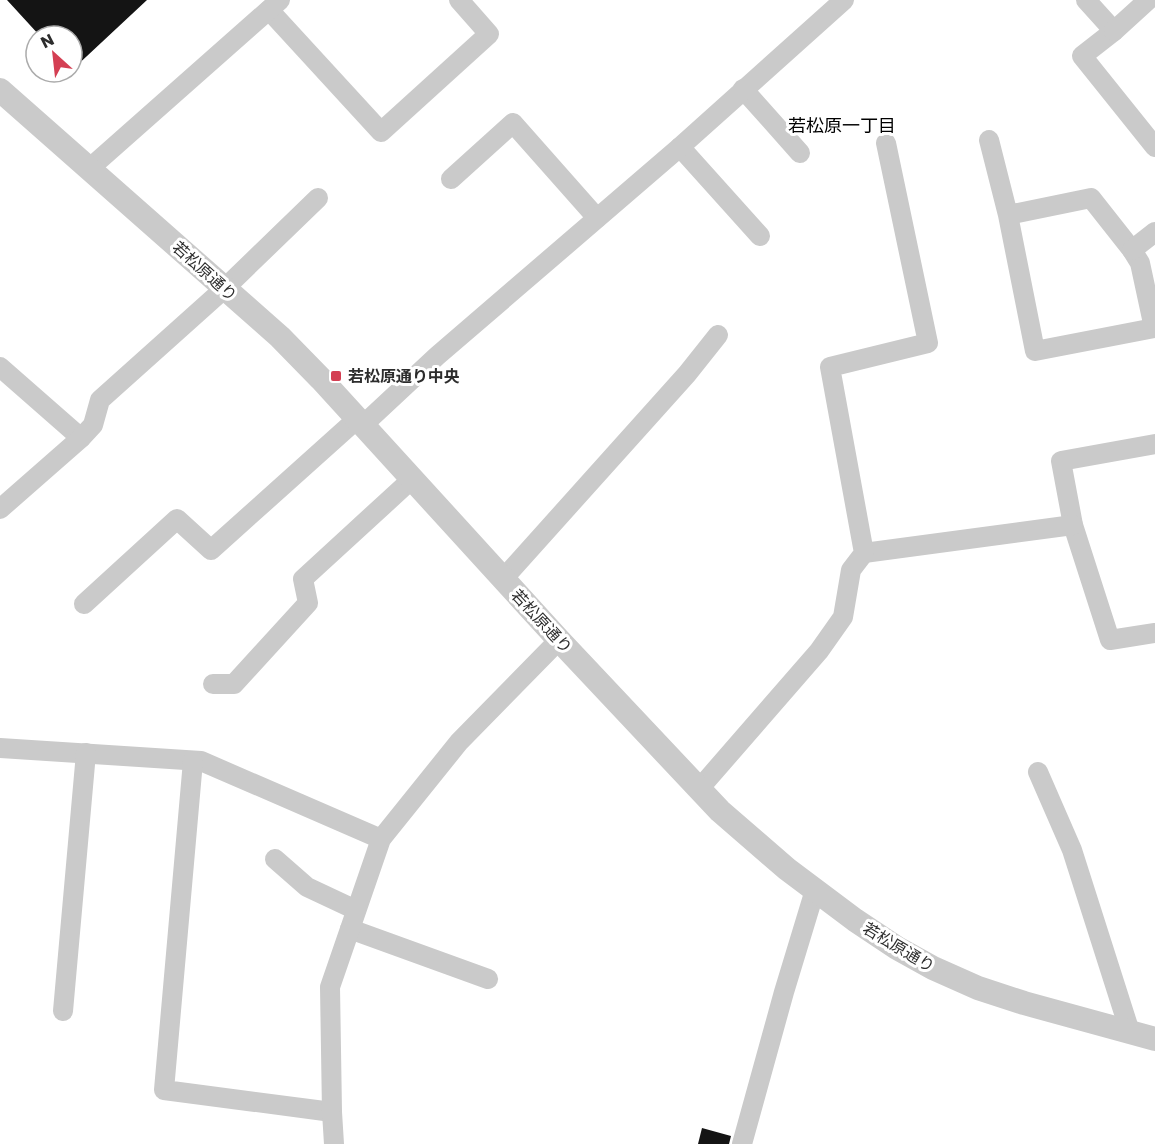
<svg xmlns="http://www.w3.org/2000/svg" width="1155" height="1144" font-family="Poppins,'Noto Sans JP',sans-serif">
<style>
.building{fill:#141414}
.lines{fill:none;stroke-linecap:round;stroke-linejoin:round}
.minor{stroke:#cacaca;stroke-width:20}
.tertiary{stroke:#cacaca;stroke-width:24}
.poi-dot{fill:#d43f53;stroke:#fff;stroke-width:2}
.labels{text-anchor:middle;stroke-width:6;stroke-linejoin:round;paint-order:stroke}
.street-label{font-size:16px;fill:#2d2d2d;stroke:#fff}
.poi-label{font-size:16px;font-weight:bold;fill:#2d2d2d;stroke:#fff;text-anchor:start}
.neighbourhood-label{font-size:18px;fill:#000;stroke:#fff}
</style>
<rect width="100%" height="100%" fill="#fff"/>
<g class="building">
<polygon points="7,0 147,0 72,70 72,36 40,36"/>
<polygon points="702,1128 731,1136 729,1144 698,1144"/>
</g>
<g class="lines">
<g class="minor">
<polyline points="1086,0 1114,31 1082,56 1155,147"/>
<polyline points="269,10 381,132 489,34 459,0"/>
<polyline points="1114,31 1148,0"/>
<polyline points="743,89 800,153"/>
<polyline points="989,140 1008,215 1035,351 1154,328 1140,263 1132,250 1091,198 1008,215"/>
<polyline points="680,147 760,236"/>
<polyline points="90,168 280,0"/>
<polyline points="451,179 513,123 597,218"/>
<polyline points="1132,250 1155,232"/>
<polyline points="0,367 81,438"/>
<polyline points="363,425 437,356 680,147 844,0"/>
<polyline points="1155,444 1061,461 1073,525 1110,640 1155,633"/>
<polyline points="0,509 81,438 93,425 100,400 225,288 318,198"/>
<polyline points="864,553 1073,525"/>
<polyline points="503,579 687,374 718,335"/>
<polyline points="84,604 177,519 211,550 357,419"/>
<polyline points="213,684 234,684 308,603 303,579 412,479"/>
<polyline points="0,748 201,761 381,839"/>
<polyline points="193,761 164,1090 332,1112"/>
<polyline points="1038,772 1072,850 1130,1032"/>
<polyline points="699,789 819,651 843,617 851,570 864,553 830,367 928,343 886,143"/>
<polyline points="275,859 307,887 356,910"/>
<polyline points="350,929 488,979"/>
<polyline points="63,1011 86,753"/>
<polyline points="334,1144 332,1112 330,987 381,839 459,742 559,640"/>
<polyline points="742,1144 784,992 815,890"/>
</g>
<polyline class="tertiary" points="0,90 280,337 321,379 559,640 720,811 787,869 855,920 897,948 933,968 978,988 1024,1003 1155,1039"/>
</g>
<rect class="poi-dot" x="330" y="370" width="12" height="12" rx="3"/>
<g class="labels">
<g class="street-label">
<text transform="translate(205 271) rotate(42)" y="6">若松原通り</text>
<text transform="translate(542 621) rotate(47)" y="6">若松原通り</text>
<text transform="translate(899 947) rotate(31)" y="6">若松原通り</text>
</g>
<g class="poi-label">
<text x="348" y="382">若松原通り中央</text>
</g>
<g class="neighbourhood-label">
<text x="842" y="132">若松原一丁目</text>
</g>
</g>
<g transform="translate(54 54) rotate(333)"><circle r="28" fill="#ffffff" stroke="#ababab" stroke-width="1.5"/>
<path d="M0-4.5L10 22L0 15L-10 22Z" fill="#d43f53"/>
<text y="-9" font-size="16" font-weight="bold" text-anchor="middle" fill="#2d2d2d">N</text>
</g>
</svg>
